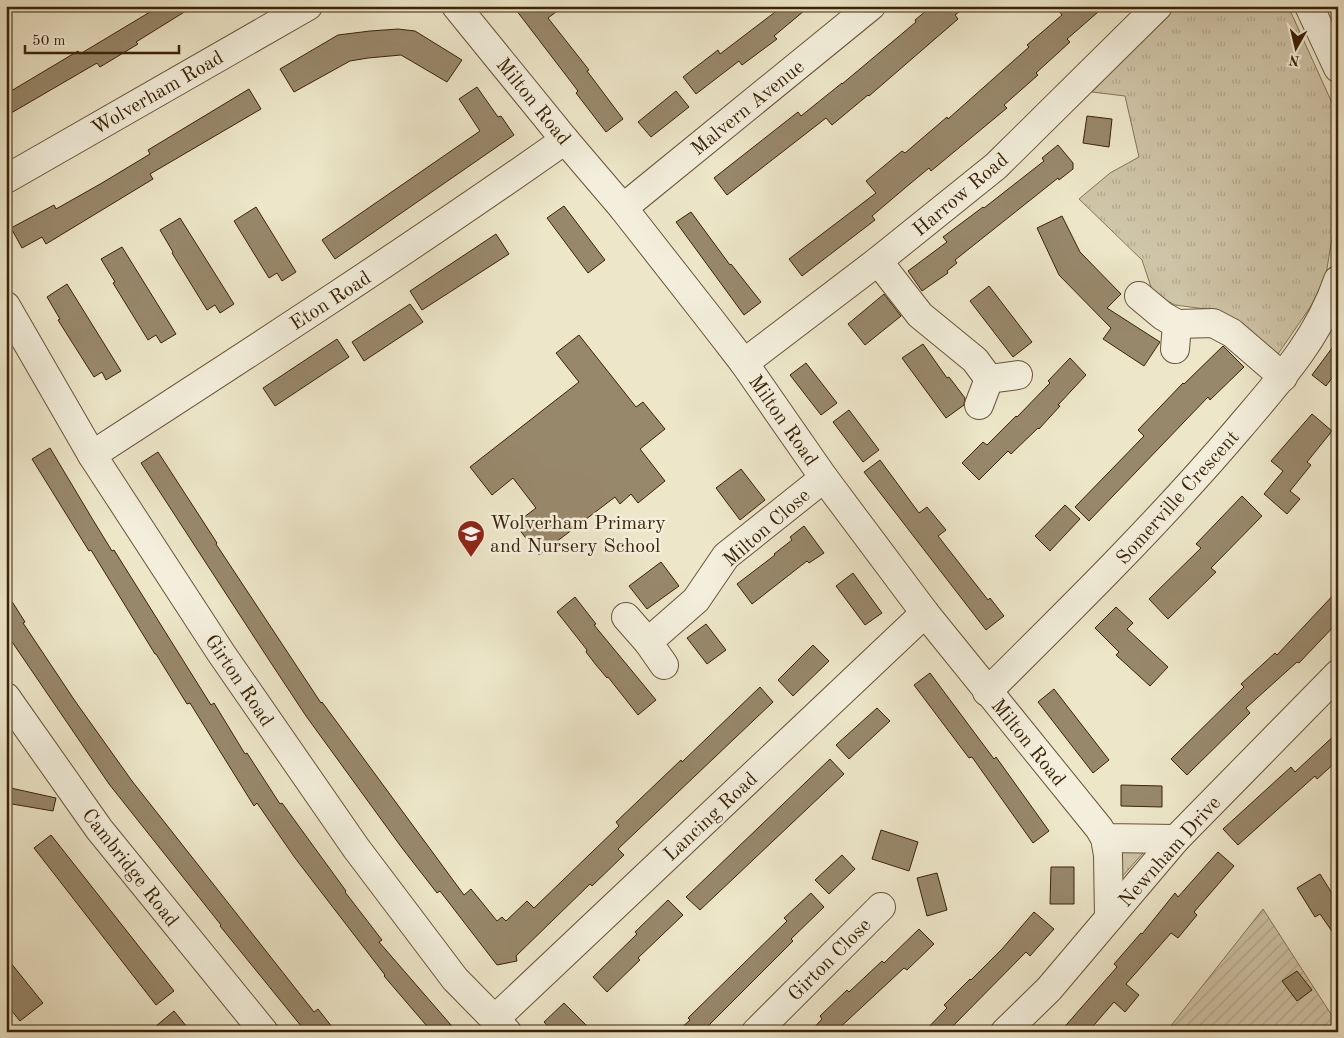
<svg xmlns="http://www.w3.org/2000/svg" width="1344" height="1038" font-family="'Old Standard TT',serif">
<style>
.grass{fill:url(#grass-tufts);stroke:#857457}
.garden{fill:url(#garden-furrows);stroke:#857457}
.building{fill:#98886b;stroke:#3b2306}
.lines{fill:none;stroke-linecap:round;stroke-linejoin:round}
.minor-casing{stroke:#685437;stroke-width:30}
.minor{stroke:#f3efdc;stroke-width:28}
.labels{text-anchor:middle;stroke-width:5;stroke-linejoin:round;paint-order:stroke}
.street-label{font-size:20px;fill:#3b2306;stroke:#f3efdc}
.poi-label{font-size:20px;fill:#3b2306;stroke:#f3efdc;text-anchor:start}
</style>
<defs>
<pattern id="grass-tufts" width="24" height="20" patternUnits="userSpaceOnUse" patternTransform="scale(1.25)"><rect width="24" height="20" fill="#cfc5a8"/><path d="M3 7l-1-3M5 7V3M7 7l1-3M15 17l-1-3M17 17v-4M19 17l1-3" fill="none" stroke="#b3a98f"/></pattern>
<pattern id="garden-furrows" width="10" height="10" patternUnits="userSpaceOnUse" patternTransform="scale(1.25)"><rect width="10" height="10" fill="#cfc5a8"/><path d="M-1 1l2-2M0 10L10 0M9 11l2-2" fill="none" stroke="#b3a98f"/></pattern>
</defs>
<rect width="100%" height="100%" fill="#ede6c9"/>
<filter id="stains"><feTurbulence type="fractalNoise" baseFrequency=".004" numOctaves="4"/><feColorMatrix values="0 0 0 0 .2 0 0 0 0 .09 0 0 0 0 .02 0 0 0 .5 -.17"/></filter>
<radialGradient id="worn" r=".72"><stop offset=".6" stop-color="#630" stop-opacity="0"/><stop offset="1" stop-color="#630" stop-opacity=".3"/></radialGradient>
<g class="grass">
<polygon points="1174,6 1288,6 1338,116 1338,131 1334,225 1326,275 1311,306 1278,354 1240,322 1213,310 1175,305 1153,293 1142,260 1079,199 1110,173 1139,157 1125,96 1092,92"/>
<polygon points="1117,845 1150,845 1121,878"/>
</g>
<polygon class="garden" points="1263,909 1338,1025 1338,1032 1166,1032"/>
<g class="building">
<polygon points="160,6 194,6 136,42 138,44 100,67 97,63 6,116 6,94 78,51 80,54"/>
<polygon points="513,6 564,6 548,18 589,70 587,71 623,119 606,132 576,93 578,91"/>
<polygon points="783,6 810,6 774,36 777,39 742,65 739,61 696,94 683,77 718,50 720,54"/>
<polygon points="932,6 967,6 955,15 958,19 869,96 868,95 832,125 826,118 727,195 714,178 798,112 801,116 842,83 842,84 916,22 915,20"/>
<polygon points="1055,6 1105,6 1067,39 1070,42 1036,73 1038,75 1004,105 1007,108 931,171 929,168 905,188 872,216 875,220 802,276 789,259 876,193 866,181 902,151 905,153 947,117 948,119 1029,47 1027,45 1062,15"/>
<polygon points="398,29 415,31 462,60 447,82 401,55 368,58 350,61 294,92 280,69 338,35 370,31"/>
<polygon points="477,87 498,117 501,116 514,135 335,259 322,240 480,131 459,99"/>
<polygon points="249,89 261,109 150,174 153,179 46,244 42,237 22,248 11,228 54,205 56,209 102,183 150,154 148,150"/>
<polygon points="676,91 689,107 651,137 638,122"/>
<polygon points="1087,116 1112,119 1109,147 1083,143"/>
<polygon points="1058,145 1073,163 1073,169 1059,180 1058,178 955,260 957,263 947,271 948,273 922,291 908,271 947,242 943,237 983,207 984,208 1044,161 1042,158"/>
<polygon points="564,206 605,260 588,273 547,218"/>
<polygon points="256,207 296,272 282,281 277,273 269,278 234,221"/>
<polygon points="691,212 730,265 731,264 761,302 744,315 676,222"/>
<polygon points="1062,216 1080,252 1121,294 1107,308 1160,342 1144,366 1103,339 1111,328 1059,275 1037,228"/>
<polygon points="180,218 234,304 220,313 215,305 207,310 172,253 173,252 160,230"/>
<polygon points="496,234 509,254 422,310 410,291"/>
<polygon points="122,247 176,334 161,343 156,335 148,340 113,283 115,282 101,259"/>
<polygon points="67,284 121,371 106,380 102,372 94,377 58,320 60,319 47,297"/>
<polygon points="989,286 1032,342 1013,357 970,301"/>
<polygon points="884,294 901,316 865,345 848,324"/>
<polygon points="410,304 423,322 364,361 352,342"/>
<polygon points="579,335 636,407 643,402 665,429 640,449 665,481 638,503 631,494 620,504 615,497 539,555 515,524 536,508 513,478 492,495 470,467 579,382 556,353"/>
<polygon points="337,339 349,357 275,406 263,388"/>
<polygon points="1338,340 1338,370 1326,386 1312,375"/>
<polygon points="923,344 947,378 949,377 965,398 964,405 946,418 902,358"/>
<polygon points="1223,346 1244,367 1210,400 1208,397 1089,521 1075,507 1144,436 1138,430 1183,383 1184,384"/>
<polygon points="1070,358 1086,375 1058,405 1060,406 1039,429 1038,428 1011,454 1008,451 979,480 962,463 983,442 987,445 1016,416 1017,417 1050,383 1048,381"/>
<polygon points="806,363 837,403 821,415 790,375"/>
<polygon points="849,410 879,450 863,462 833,422"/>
<polygon points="1312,414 1332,431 1307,462 1311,465 1290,491 1300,499 1287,514 1264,494 1283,471 1271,461"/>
<polygon points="50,448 93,520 112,551 114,550 211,705 214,703 245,754 247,753 280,804 282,803 346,891 345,892 382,940 379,942 457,1032 432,1032 384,976 385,975 295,858 257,803 254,806 190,703 187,704 156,654 155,654 91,550 89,551 32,459"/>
<polygon points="158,452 217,543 216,544 321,703 322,702 336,721 464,895 471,889 497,921 502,917 506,921 527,901 534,908 619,826 616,822 681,760 682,762 760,687 773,702 618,849 624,855 592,886 590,884 516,956 517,961 497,965 440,891 437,893 402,848 306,716 271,663 141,463"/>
<polygon points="880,460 919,513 927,507 946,530 938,536 988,600 990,598 1004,616 986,630 864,472"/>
<polygon points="741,469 765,500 740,520 716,488"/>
<polygon points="1242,496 1262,516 1211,568 1216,572 1168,619 1149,599 1201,548 1196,544"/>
<polygon points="1065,505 1080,519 1050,551 1035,536"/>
<polygon points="804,526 824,553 809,563 807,561 752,604 737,584 775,555 774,554 792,540 790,537"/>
<polygon points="661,562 679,586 647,609 629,586"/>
<polygon points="853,573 882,613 865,625 836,586"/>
<polygon points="1338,590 1338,622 1299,663 1297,662 1246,708 1250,713 1187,775 1171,759 1244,687 1241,684 1275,653 1277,655"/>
<polygon points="6,592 25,622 23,623 75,701 132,781 314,1012 318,1009 336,1032 306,1032 220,926 221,925 109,784 6,633"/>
<polygon points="575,597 596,624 594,625 656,700 638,715 608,677 607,678 596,665 586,652 587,650 557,612"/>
<polygon points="1116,607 1133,623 1127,629 1168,667 1150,686 1116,655 1119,652 1095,628"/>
<polygon points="706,624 726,650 707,664 687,638"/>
<polygon points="813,645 829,661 793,696 778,680"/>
<polygon points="930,673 994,759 996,757 1049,831 1033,843 972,757 969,758 914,685"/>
<polygon points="1054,689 1109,760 1093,773 1038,702"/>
<polygon points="877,708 890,721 849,759 836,745"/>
<polygon points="1338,732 1338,760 1317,779 1315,776 1238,845 1223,829 1291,767 1295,772"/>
<polygon points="830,759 844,774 700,910 686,897"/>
<polygon points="1121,785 1162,786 1162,807 1121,806"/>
<polygon points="6,787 56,798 53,811 6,803"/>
<polygon points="881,830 918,842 909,871 872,859"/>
<polygon points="51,835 174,991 156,1005 34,848"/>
<polygon points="1218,852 1234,866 1194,912 1197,915 1178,938 1171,933 1126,984 1139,995 1125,1012 1114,1002 1088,1032 1060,1032 1117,967 1114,964 1141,933 1142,934 1175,893 1178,897"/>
<polygon points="842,855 855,869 829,894 815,880"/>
<polygon points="1051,867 1074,867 1074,904 1050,904"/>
<polygon points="937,873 947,910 927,916 917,878"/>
<polygon points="1320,874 1338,903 1338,940 1320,914 1315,917 1297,888"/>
<polygon points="811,893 824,907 791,939 793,941 702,1032 677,1032 690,1020 688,1018 787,921 784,918"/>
<polygon points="668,900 683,915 638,958 640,960 607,992 593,977 637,934 635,932"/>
<polygon points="1034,912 1054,929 1030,956 1026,952 947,1032 924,1032 947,1008 944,1005 970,979 971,980 1002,949"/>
<polygon points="919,929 934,944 907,970 904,968 835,1032 810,1032 822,1019 820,1016 847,990 849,992 882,961 884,963"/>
<polygon points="6,957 43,1003 20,1021 6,1004"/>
<polygon points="1297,971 1312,990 1297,1001 1282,981"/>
<polygon points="564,1003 593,1032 553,1032 544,1022"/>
<polygon points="174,1011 191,1032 149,1032"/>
</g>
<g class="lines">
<defs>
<g id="minor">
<polyline points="456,6 565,140 623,208 710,319 744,363 824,478 925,613 1099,828 1105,838 1176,839"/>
<polyline points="1309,6 1338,68"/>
<polyline points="6,179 308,6"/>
<polyline points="623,208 871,6"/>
<polyline points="878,261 920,315 975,360 989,379 1018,375"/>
<polyline points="1139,296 1163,316 1177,324 1213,323 1232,333 1283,377"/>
<polyline points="6,306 92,455 221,653 356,848 455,979 507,1032"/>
<polyline points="1175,349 1177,324"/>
<polyline points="744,363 878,261 996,166 1158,6"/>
<polyline points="979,405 989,379"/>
<path d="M 92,455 C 251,352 410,249 565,140"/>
<polyline points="626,617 648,642"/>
<polyline points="664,665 648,642 696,600 726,556 824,478"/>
<path d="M 987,692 C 1074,606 1161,520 1240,427 C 1279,381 1318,339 1338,280"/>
<polyline points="6,697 99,829 264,1032"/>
<polyline points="1105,838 1108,855 1109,918"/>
<polyline points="495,1019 925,613"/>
<polyline points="756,1032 881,907"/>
<polyline points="1005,1032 1049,989 1176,839 1338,674"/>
</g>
</defs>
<use href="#minor" class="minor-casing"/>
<use href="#minor" class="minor"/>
</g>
<defs>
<symbol id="school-pin" viewBox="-11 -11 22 30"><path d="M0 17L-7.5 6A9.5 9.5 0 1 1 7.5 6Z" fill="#8f2418" stroke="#f3efdc"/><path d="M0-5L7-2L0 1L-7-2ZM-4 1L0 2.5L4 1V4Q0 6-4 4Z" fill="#fff"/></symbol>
</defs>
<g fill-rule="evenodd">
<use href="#school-pin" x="455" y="518" width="32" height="43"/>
</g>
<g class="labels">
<g class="street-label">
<text transform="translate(157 92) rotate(-30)" y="7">Wolverham Road</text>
<text transform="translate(534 101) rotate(51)" y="7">Milton Road</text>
<text transform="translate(747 107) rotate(-39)" y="7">Malvern Avenue</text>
<text transform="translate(960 194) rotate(-40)" y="7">Harrow Road</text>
<text transform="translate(330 300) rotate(-33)" y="7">Eton Road</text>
<text transform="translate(784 420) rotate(55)" y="7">Milton Road</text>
<text transform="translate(1177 497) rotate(-48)" y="7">Somerville Crescent</text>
<text transform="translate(766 527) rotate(-41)" y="7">Milton Close</text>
<text transform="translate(240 680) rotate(56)" y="7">Girton Road</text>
<text transform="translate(1029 742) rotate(51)" y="7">Milton Road</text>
<text transform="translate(710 816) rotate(-43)" y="7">Lancing Road</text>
<text transform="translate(1169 851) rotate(-48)" y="7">Newnham Drive</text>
<text transform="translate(131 867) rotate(52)" y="7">Cambridge Road</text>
<text transform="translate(829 959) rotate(-45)" y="7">Girton Close</text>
</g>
<g class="poi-label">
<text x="490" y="529">Wolverham Primary<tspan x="490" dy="23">and Nursery School</tspan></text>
</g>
</g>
<rect width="1344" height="1038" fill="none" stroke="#ede6c9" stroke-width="25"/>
<rect x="8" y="8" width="1329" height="1023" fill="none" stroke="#3b2306" stroke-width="2.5"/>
<rect x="12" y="12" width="1319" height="1013" fill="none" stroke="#3b2306"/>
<g transform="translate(1296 48) rotate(188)" stroke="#f3efdc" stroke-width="4" paint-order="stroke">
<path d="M0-4L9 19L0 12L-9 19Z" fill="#3b2306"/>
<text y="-8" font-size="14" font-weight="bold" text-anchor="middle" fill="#3b2306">N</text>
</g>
<path d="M25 45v8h154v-8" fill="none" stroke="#3b2306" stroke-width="2.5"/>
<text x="32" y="45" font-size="15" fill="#3b2306" stroke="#f3efdc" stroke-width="4" paint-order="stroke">50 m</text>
<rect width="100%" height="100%" filter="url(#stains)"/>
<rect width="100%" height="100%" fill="url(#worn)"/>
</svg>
